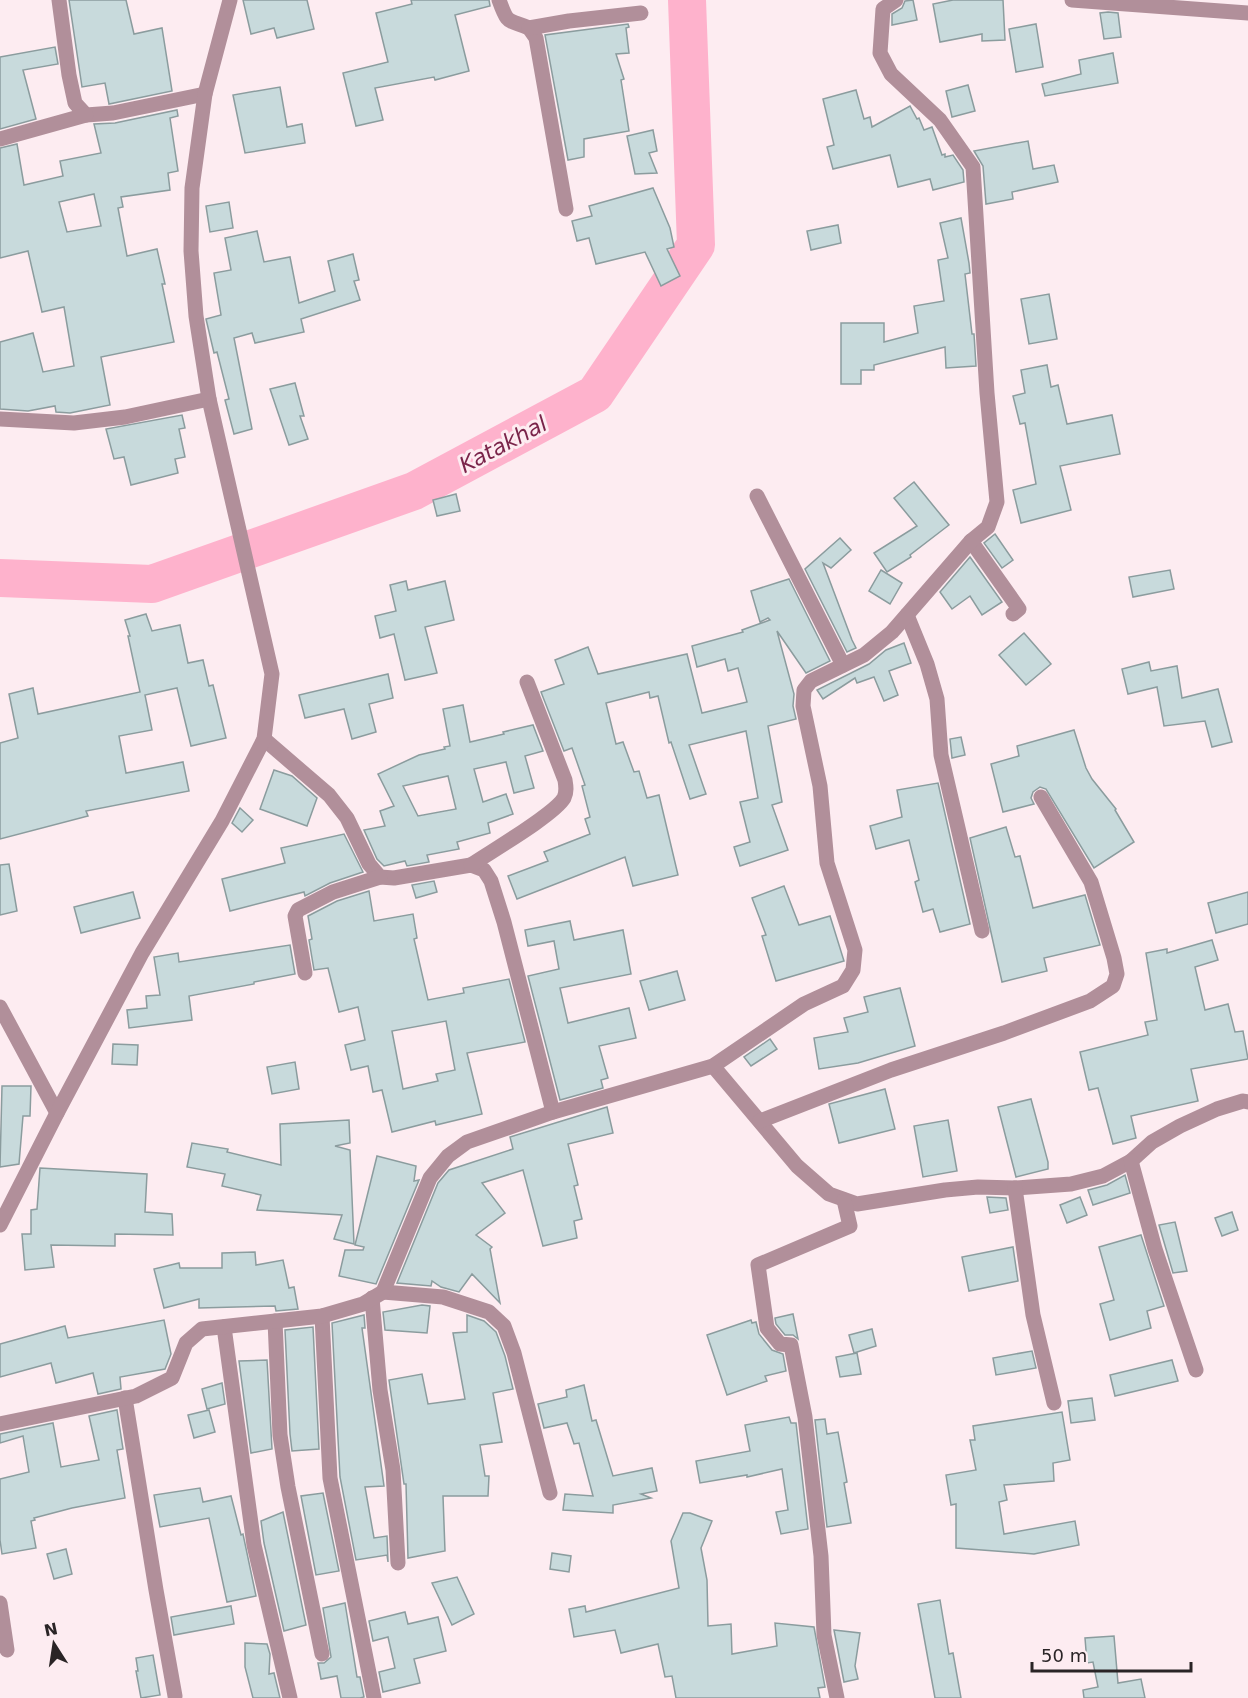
<svg xmlns="http://www.w3.org/2000/svg" width="1248" height="1698" font-family="'DejaVu Sans',sans-serif">
<style>
.lines{fill:none;stroke-linecap:round;stroke-linejoin:round}
.river{stroke:#feb2cc;stroke-width:38}
.building{fill:#c8dadc;stroke:#8b9c9e;stroke-width:1.5;fill-rule:evenodd}
.minor{stroke:#b18f9a;stroke-width:15}
.tertiary{stroke:#b18f9a;stroke-width:15}
.labels{text-anchor:middle;stroke-width:6;stroke-linejoin:round;paint-order:stroke}
.water-label{font-size:22px;font-style:italic;fill:#7a244a;stroke:#fdecf1}
</style>
<rect width="100%" height="100%" fill="#fdecf1"/>
<g class="lines">
<polyline class="river" points="0,578 152,584 414,491 595,394 696,245 687,0"/>
</g>
<g class="building">
<polygon points="69,0 126,0 134,34 162,28 172,91 109,104 105,83 82,87"/>
<polygon points="243,0 307,0 314,29 277,38 274,28 251,34"/>
<polygon points="411,0 489,0 490,6 455,15 469,71 435,80 434,77 375,88 383,120 356,126 343,73 388,62 376,13 412,4"/>
<polygon points="913,0 917,20 892,25 892,14 902,8 905,1"/>
<polygon points="953,0 1003,0 1005,40 982,41 982,34 940,42 933,4"/>
<polygon points="1108,12 1118,13 1121,37 1104,39 1100,13"/>
<polygon points="628,24 629,27 626,28 629,53 616,54 624,79 621,80 629,131 584,139 584,157 568,160 545,35"/>
<polygon points="1036,24 1043,67 1016,72 1009,29"/>
<polygon points="55,47 58,64 23,70 36,119 0,129 0,57"/>
<polygon points="1113,53 1118,83 1045,96 1042,84 1081,74 1079,60"/>
<polygon points="968,85 975,111 952,117 946,91"/>
<polygon points="280,87 287,127 302,124 305,143 245,153 233,95"/>
<polygon points="856,90 864,119 870,117 872,127 910,106 917,119 919,118 924,130 932,127 942,155 945,154 945,157 953,155 963,170 964,182 933,190 930,179 898,187 890,155 833,169 827,147 834,145 823,99"/>
<path d="M 177,110 L 178,116 L 170,118 L 178,171 L 168,173 L 170,190 L 121,197 L 123,207 L 118,208 L 127,256 L 157,249 L 165,284 L 162,284 L 174,342 L 101,357 L 110,405 L 70,413 L 56,412 L 55,406 L 28,411 L 0,409 L 0,342 L 33,333 L 43,372 L 74,366 L 64,307 L 42,312 L 28,251 L 0,258 L 0,148 L 17,144 L 24,185 L 63,176 L 60,161 L 101,153 L 94,124 L 115,123 ZM 94,194 L 101,226 L 67,232 L 59,202 Z"/>
<polygon points="653,130 657,151 649,153 657,173 635,174 627,136"/>
<polygon points="1028,141 1033,169 1054,165 1058,182 1012,192 1013,199 986,204 983,166 974,151"/>
<polygon points="653,188 670,228 674,247 667,249 680,276 661,286 645,252 596,264 589,238 577,241 572,221 592,216 589,206"/>
<polygon points="229,202 233,228 210,232 206,206"/>
<polygon points="961,218 969,263 970,273 965,274 972,334 974,334 976,366 946,368 945,347 874,365 874,370 861,370 861,384 841,384 841,323 884,323 884,342 918,333 914,306 944,301 938,260 948,258 940,223"/>
<polygon points="838,225 841,243 811,250 807,231"/>
<polygon points="257,231 264,262 290,257 299,303 335,291 328,261 353,254 359,280 354,281 360,300 301,319 304,332 255,343 252,333 234,338 252,429 234,434 225,400 229,399 217,352 214,353 206,319 221,315 214,273 231,270 225,238"/>
<polygon points="1049,294 1057,339 1029,344 1021,299"/>
<polygon points="1047,365 1051,387 1058,385 1067,424 1112,415 1120,454 1060,466 1071,510 1021,523 1013,490 1036,484 1025,423 1020,424 1013,396 1025,393 1021,370"/>
<polygon points="295,383 304,416 300,416 308,439 289,445 270,389"/>
<polygon points="182,415 185,428 179,429 185,457 175,459 178,473 131,485 124,457 114,459 106,429"/>
<polygon points="914,482 949,525 910,555 911,557 887,572 874,553 917,526 894,498"/>
<polygon points="456,494 460,511 437,516 433,500"/>
<polygon points="995,534 1013,560 1002,568 984,543"/>
<polygon points="840,538 851,550 831,568 823,563 852,640 856,648 847,652 805,569"/>
<polygon points="970,557 1002,602 982,615 970,596 952,609 940,592"/>
<polygon points="881,570 902,583 890,604 869,591"/>
<polygon points="1170,570 1174,589 1133,597 1129,577"/>
<polygon points="789,579 830,661 806,673 777,631 794,694 793,706 796,719 768,726 782,802 772,805 788,850 740,866 734,847 750,842 740,802 758,798 746,731 689,745 706,794 690,799 671,742 669,743 658,696 650,698 649,692 606,703 616,744 623,742 634,772 639,771 647,798 659,795 678,875 633,886 625,857 517,899 508,876 548,861 544,852 590,834 585,819 590,817 582,786 585,785 572,748 564,751 541,692 564,684 555,660 588,647 598,674 687,654 702,713 747,702 738,668 728,671 725,659 697,667 692,646 743,632 742,630 770,620 768,618 760,622 751,591"/>
<polygon points="406,581 408,590 445,581 454,620 425,627 437,673 405,680 394,634 380,638 375,616 396,611 390,585"/>
<polygon points="146,614 152,631 180,625 188,663 203,660 209,686 213,685 226,738 191,746 177,688 145,695 152,730 119,736 126,773 183,762 189,791 86,811 88,816 0,839 0,743 18,738 9,694 33,688 38,714 140,692 128,636 130,636 125,620"/>
<polygon points="1024,633 1051,664 1026,685 999,655"/>
<polygon points="904,643 911,663 889,671 898,695 884,701 874,677 857,683 855,678 823,699 817,690 869,664 886,650"/>
<polygon points="1149,662 1151,671 1177,666 1182,698 1218,689 1232,742 1212,747 1205,721 1164,726 1157,687 1128,694 1122,669"/>
<polygon points="388,674 393,698 369,704 376,732 352,739 344,709 305,718 299,695"/>
<path d="M 463,705 L 470,742 L 504,734 L 503,732 L 533,725 L 543,751 L 525,756 L 534,788 L 514,793 L 506,762 L 474,769 L 483,802 L 506,794 L 513,814 L 488,823 L 490,833 L 457,842 L 459,849 L 427,855 L 429,862 L 407,866 L 405,861 L 384,866 L 377,859 L 364,830 L 385,826 L 380,811 L 394,806 L 378,774 L 419,755 L 445,749 L 444,747 L 450,746 L 443,709 ZM 448,776 L 456,809 L 418,816 L 403,786 Z"/>
<polygon points="1074,730 1086,768 1092,779 1116,809 1115,810 1134,842 1094,868 1046,789 1040,787 1033,792 1031,798 1034,804 1003,812 991,764 1019,756 1017,746"/>
<polygon points="961,737 965,755 952,758 950,739"/>
<polygon points="274,770 292,776 317,798 307,826 260,809"/>
<polygon points="938,783 970,924 940,932 933,909 923,912 915,882 919,880 909,840 876,849 870,826 902,817 897,790"/>
<polygon points="240,808 253,820 242,832 232,823"/>
<polygon points="1006,827 1015,857 1020,856 1033,908 1085,895 1100,945 1044,958 1047,971 1002,982 970,838"/>
<polygon points="344,834 363,872 330,883 305,896 304,892 230,911 222,879 285,863 281,848"/>
<polygon points="9,864 17,911 0,915 0,865"/>
<polygon points="434,881 437,892 416,898 412,885"/>
<polygon points="784,886 799,925 830,916 844,961 776,981 762,936 766,935 752,898"/>
<path d="M 369,891 L 374,921 L 413,914 L 417,938 L 414,939 L 428,1000 L 464,993 L 463,988 L 509,979 L 525,1042 L 467,1053 L 482,1114 L 436,1125 L 435,1121 L 392,1132 L 382,1090 L 373,1092 L 368,1066 L 351,1070 L 345,1045 L 365,1040 L 358,1007 L 339,1012 L 328,968 L 314,970 L 309,940 L 312,939 L 308,916 L 337,901 ZM 446,1021 L 455,1070 L 436,1074 L 438,1081 L 403,1089 L 392,1031 Z"/>
<polygon points="133,892 140,918 81,933 74,907"/>
<polygon points="1248,892 1248,924 1216,933 1208,903"/>
<polygon points="570,921 574,940 623,930 631,974 560,988 568,1023 629,1008 636,1038 599,1046 608,1078 601,1080 603,1088 560,1100 528,976 559,969 554,941 528,946 525,930"/>
<polygon points="1212,940 1218,960 1195,967 1205,1010 1228,1004 1235,1032 1243,1031 1248,1059 1191,1069 1198,1101 1131,1116 1136,1138 1113,1144 1098,1088 1089,1090 1080,1052 1148,1035 1145,1022 1157,1020 1146,953 1167,949 1167,953"/>
<polygon points="290,945 295,974 254,982 254,984 189,996 192,1020 129,1028 127,1010 147,1008 146,996 160,995 154,957 178,953 179,962"/>
<polygon points="677,971 685,1000 649,1010 640,981"/>
<polygon points="900,988 915,1046 858,1063 819,1069 814,1038 848,1032 844,1018 868,1012 864,997"/>
<polygon points="770,1039 777,1049 751,1066 744,1057"/>
<polygon points="113,1044 138,1045 137,1065 112,1064"/>
<polygon points="295,1062 299,1089 272,1094 267,1067"/>
<polygon points="2,1086 31,1086 30,1116 23,1116 19,1164 0,1167"/>
<polygon points="885,1089 895,1129 839,1143 829,1104"/>
<polygon points="1031,1099 1048,1162 1048,1169 1016,1177 998,1107"/>
<polygon points="607,1107 613,1133 568,1144 578,1185 574,1186 582,1219 574,1221 577,1238 543,1246 523,1170 482,1183 505,1213 476,1235 492,1247 490,1249 500,1303 472,1274 459,1292 441,1287 432,1281 431,1286 397,1283 438,1183 449,1170 513,1149 510,1137"/>
<polygon points="349,1120 350,1143 335,1146 350,1150 354,1244 334,1239 342,1215 257,1210 261,1195 222,1186 225,1174 187,1167 192,1143 228,1149 227,1152 281,1165 280,1124"/>
<polygon points="948,1120 957,1171 923,1177 914,1126"/>
<polygon points="377,1156 416,1166 414,1181 419,1180 376,1284 339,1276 345,1250 363,1250 364,1247 355,1245"/>
<polygon points="40,1168 147,1174 145,1212 172,1214 173,1235 115,1234 115,1246 51,1245 54,1267 25,1270 22,1234 31,1234 31,1210 37,1209"/>
<polygon points="1125,1175 1130,1193 1093,1205 1088,1190 1107,1185"/>
<polygon points="987,1197 1006,1198 1008,1210 990,1213"/>
<polygon points="1080,1197 1087,1215 1067,1223 1060,1205"/>
<polygon points="1232,1212 1238,1230 1222,1236 1215,1218"/>
<polygon points="1175,1222 1187,1271 1173,1273 1159,1225"/>
<polygon points="1141,1235 1164,1306 1147,1311 1151,1328 1110,1340 1100,1304 1114,1300 1099,1247"/>
<polygon points="1013,1247 1018,1281 969,1291 962,1257"/>
<polygon points="255,1252 256,1265 283,1260 289,1288 294,1287 298,1309 276,1311 275,1306 199,1308 199,1299 164,1308 154,1269 179,1263 180,1268 222,1268 222,1253"/>
<polygon points="422,1305 430,1306 427,1333 385,1330 383,1312"/>
<polygon points="793,1314 798,1339 793,1335 785,1335 776,1324 775,1318"/>
<polygon points="364,1315 365,1328 362,1328 384,1486 365,1487 374,1538 387,1536 388,1562 387,1555 356,1560 340,1477 332,1323"/>
<polygon points="467,1315 484,1321 496,1332 505,1356 513,1389 493,1393 502,1442 480,1445 485,1476 489,1476 488,1496 443,1496 445,1551 408,1558 406,1484 404,1484 389,1380 422,1374 428,1404 465,1399 453,1333 467,1332"/>
<polygon points="164,1320 171,1354 165,1369 120,1377 121,1389 98,1394 93,1373 56,1383 51,1363 0,1377 0,1344 65,1326 68,1338"/>
<polygon points="751,1320 752,1323 756,1322 759,1334 772,1350 783,1354 786,1371 765,1376 767,1381 727,1395 707,1335"/>
<polygon points="313,1327 319,1449 292,1451 290,1434 285,1330"/>
<polygon points="872,1329 876,1346 854,1353 849,1335"/>
<polygon points="1032,1351 1036,1368 996,1375 993,1358"/>
<polygon points="857,1353 861,1374 840,1377 836,1357"/>
<polygon points="267,1360 272,1449 251,1453 239,1361"/>
<polygon points="1172,1360 1178,1381 1115,1396 1110,1375"/>
<polygon points="222,1383 225,1404 207,1409 202,1389"/>
<polygon points="584,1385 592,1421 596,1420 613,1476 652,1468 657,1491 641,1494 651,1498 613,1505 613,1513 563,1510 565,1494 593,1496 579,1443 574,1444 567,1423 544,1428 538,1404 567,1397 566,1390"/>
<polygon points="1092,1398 1095,1420 1071,1423 1068,1401"/>
<polygon points="117,1410 123,1449 117,1450 125,1498 72,1508 34,1518 35,1520 31,1521 36,1548 2,1554 0,1540 0,1479 29,1472 23,1436 0,1443 0,1434 53,1423 61,1467 99,1460 89,1416"/>
<polygon points="209,1410 215,1432 194,1438 188,1415"/>
<polygon points="1062,1412 1070,1460 1053,1463 1054,1481 1004,1485 1007,1500 999,1502 1004,1534 1075,1521 1079,1545 1034,1554 956,1548 956,1504 951,1505 946,1475 976,1470 970,1440 975,1440 973,1426"/>
<polygon points="789,1417 791,1423 796,1423 808,1529 781,1534 776,1512 788,1510 782,1469 747,1477 747,1475 700,1483 696,1461 750,1451 745,1425"/>
<polygon points="825,1419 827,1434 838,1432 847,1482 844,1483 851,1523 827,1527 815,1420"/>
<polygon points="200,1488 203,1502 231,1496 241,1535 243,1534 256,1596 227,1602 209,1518 160,1527 154,1495"/>
<polygon points="323,1493 339,1571 316,1575 301,1496"/>
<polygon points="283,1512 306,1625 284,1631 264,1543 261,1521"/>
<polygon points="683,1513 690,1513 712,1521 701,1548 707,1580 708,1626 731,1624 732,1654 777,1646 775,1623 814,1627 825,1687 818,1688 820,1698 676,1698 672,1676 665,1677 658,1644 621,1653 615,1630 574,1637 569,1609 585,1606 586,1612 679,1588 671,1541"/>
<polygon points="66,1549 72,1574 54,1579 47,1554"/>
<polygon points="552,1553 571,1556 569,1572 550,1569"/>
<polygon points="457,1577 474,1614 452,1625 432,1583"/>
<polygon points="940,1600 949,1654 953,1653 961,1698 935,1698 918,1604"/>
<polygon points="345,1603 357,1677 360,1677 364,1697 360,1698 341,1698 337,1676 321,1679 318,1663 324,1663 331,1657 323,1608"/>
<polygon points="231,1606 234,1624 174,1635 171,1617"/>
<polygon points="405,1612 408,1624 438,1617 446,1651 414,1659 420,1683 383,1692 379,1672 395,1668 388,1637 373,1641 369,1621"/>
<polygon points="834,1630 860,1633 855,1666 858,1679 844,1682"/>
<polygon points="1114,1636 1118,1683 1141,1679 1145,1698 1084,1698 1083,1690 1098,1687 1093,1662 1087,1663 1085,1638"/>
<polygon points="245,1643 267,1644 270,1654 269,1674 274,1673 280,1698 253,1698 245,1667"/>
<polygon points="153,1655 160,1695 141,1698 136,1671 138,1671 136,1658"/>
</g>
<g class="lines">
<g class="minor">
<polyline points="59,0 69,75 75,103 86,115 113,113 205,94"/>
<path d="M 499,0 C 508,25 507,19 529,28 L 536,38 L 566,209"/>
<polyline points="1072,0 1248,13"/>
<polyline points="529,28 569,21 641,13"/>
<polyline points="0,139 86,115"/>
<polyline points="0,419 74,423 125,417 209,399"/>
<polyline points="757,496 843,665"/>
<polyline points="971,541 1019,609 1013,614"/>
<polyline points="907,615 927,664 937,699 941,755 982,931"/>
<polyline points="264,739 329,795 347,818 369,864 380,877 394,878 471,865 484,870 491,881 504,922 553,1112"/>
<path d="M 471,865 C 490,852 554,815 564,798 C 567,792 566,786 565,780 L 527,682"/>
<polyline points="305,973 295,916 298,910 333,892 380,877"/>
<polyline points="0,1007 57,1113"/>
<polyline points="713,1066 797,1166 829,1194 857,1204 945,1190 978,1187 1015,1188 1071,1184 1103,1176 1131,1161 1152,1142 1180,1126 1217,1109 1243,1101 1248,1102"/>
<polyline points="760,1121 891,1070 1004,1033 1090,1001 1113,986 1117,974 1114,958 1091,882 1041,797"/>
<polyline points="1131,1161 1155,1249 1196,1370"/>
<polyline points="1015,1188 1033,1315 1054,1403"/>
<polyline points="383,1292 443,1297 489,1312 504,1326 514,1353 550,1493"/>
<polyline points="372,1298 380,1390 393,1470 398,1563"/>
<polyline points="322,1316 330,1478 374,1698"/>
<polyline points="275,1321 280,1435 288,1487 322,1654"/>
<polyline points="224,1327 254,1545 290,1698"/>
<polyline points="125,1398 156,1590 175,1696"/>
<polyline points="0,1424 136,1396 172,1378 186,1343 202,1329 322,1316 363,1304 383,1292 430,1178 448,1156 467,1142 553,1112 713,1066 804,1004 843,986 853,970 855,950 827,863 820,786 803,706 804,690 811,681 864,655 892,632 971,541 988,527 997,502 987,393 973,167 940,120 891,74 880,53 883,9 896,0"/>
<polyline points="0,1603 7,1650"/>
<polyline points="837,1698 824,1635 821,1556 805,1417 791,1345 780,1344 767,1328 758,1265 850,1226 844,1200"/>
</g>
<polyline class="tertiary" points="0,1225 57,1113 142,953 222,821 264,739 272,674 209,399 196,316 191,251 192,188 205,94 230,0"/>
</g>
<g class="labels">
<g class="water-label">
<text transform="translate(503 444) rotate(-28)" y="8">Katakhal</text>
</g>
</g>
<g transform="translate(54 1644) rotate(348)" stroke="#fdecf1" stroke-width="4.5" paint-order="stroke">
<path d="M0-4.5L10 22L0 15L-10 22Z" fill="#2a2426"/>
<text y="-9" font-size="16" font-weight="bold" text-anchor="middle" fill="#2a2426">N</text>
</g>
<path d="M1032 1662v9h159v-9" fill="none" stroke="#2a2426" stroke-width="3"/>
<text x="1041" y="1662" font-size="18" fill="#2a2426" stroke="#fdecf1" stroke-width="4.5" paint-order="stroke">50 m</text>
</svg>
